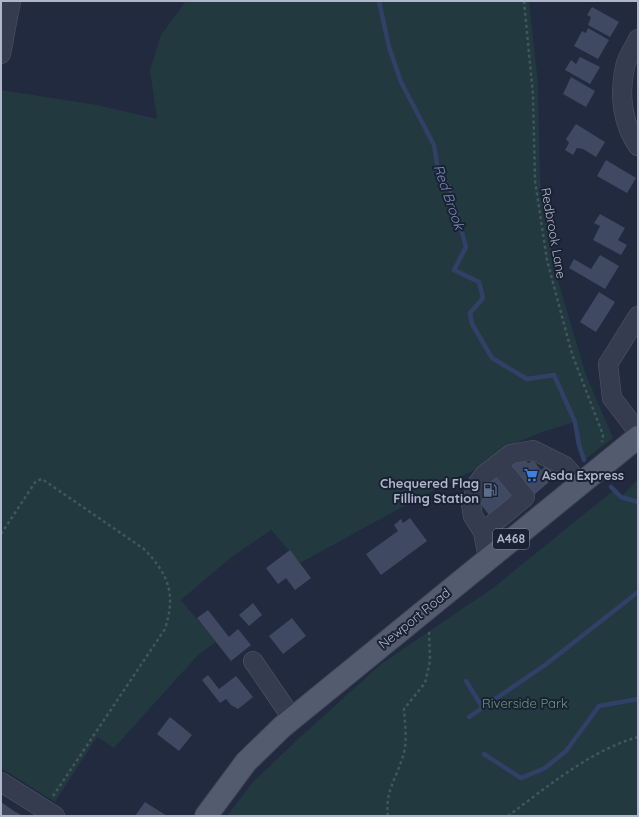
<svg xmlns="http://www.w3.org/2000/svg" width="639" height="817" font-family="Quicksand,sans-serif">
<style>
.green{fill:#233940}
.lines{fill:none;stroke-linecap:round;stroke-linejoin:round}
.stream{stroke:#314066;stroke-width:4.5}
.building{fill:#3f4961}
.minor-casing{stroke:#505769;stroke-width:20}
.major-casing{stroke:#3e4557;stroke-width:24}
.path{stroke:#41565d;stroke-width:2.5;stroke-dasharray:3 3;stroke-linecap:butt}
.minor{stroke:#353c4f;stroke-width:19}
.major{stroke:#535b6f;stroke-width:22}
.labels{text-anchor:middle;stroke-width:4;stroke-linejoin:round;paint-order:stroke}
.shield{fill:#1a2133;stroke:#838a9d;stroke-width:1}
.shield-label{font-size:12px;font-weight:bold;fill:#b0b7ca}
.street-label{font-size:13px;fill:#b0b7ca;stroke:#1a2133}
.poi-label{font-size:13px;font-weight:bold;fill:#b0b7ca;stroke:#1a2133;text-anchor:start}
.park-label{font-size:13px;fill:#659d79;stroke:#1a2133}
.water-label{font-size:14px;font-style:italic;fill:#7589b5;stroke:#1a2133}
</style>
<rect width="100%" height="100%" fill="#212a3f"/>
<g class="green">
<polygon points="186,1 529,1 538,84 540,180 554,267 586,375 613,438 584,460 579,445 575,422 542,432 518,442 484,465 417,499 300,563 271,530 229,559 181,600 216,642 198,655 114,748 97,737 55,802 1,768 1,90 97,105 157,119 150,70 161,35"/>
<polygon points="638,479 638,816 227,816 253,782 296,741 381,664 493,588 614,490 621,497"/>
</g>
<g class="lines">
<g class="stream">
<polyline points="379,1 389,47 401,82 434,145 439,176 449,186 466,247 454,270 479,282 483,298 470,313 472,324 492,358 527,379 554,375 575,422 579,445 584,460"/>
<polyline points="611,487 621,497 638,502"/>
<polyline points="466,681 483,708"/>
<polyline points="469,717 545,665 638,592"/>
<polyline points="484,754 521,778 545,768 566,751 599,706 638,699"/>
</g>
</g>
<g class="building">
<polygon points="592,7 619,22 610,37 588,25 591,17 587,15"/>
<polygon points="588,28 609,40 598,59 574,46 582,31 586,33"/>
<polygon points="580,57 600,67 590,84 565,70 571,60 576,64"/>
<polygon points="571,77 595,91 586,107 563,94"/>
<polygon points="576,124 605,142 596,157 583,149 577,148 573,155 565,150 569,143 566,139"/>
<polygon points="606,160 636,178 627,193 597,176"/>
<polygon points="600,214 625,228 618,240 627,245 621,255 593,240 600,226 594,223"/>
<polygon points="600,255 619,266 605,289 569,268 574,259 591,269"/>
<polygon points="599,292 615,302 596,332 580,322"/>
<polygon points="524,458 528,463 533,460 541,470 547,465 556,476 498,526 478,501 490,491 484,483 516,459 519,462"/>
<polygon points="410,518 427,541 381,575 366,554 398,531 394,525 401,519 403,523"/>
<polygon points="290,550 311,578 295,590 286,578 278,584 266,568"/>
<polygon points="253,603 262,615 249,626 239,615"/>
<polygon points="208,610 229,637 238,629 251,645 231,661 197,618"/>
<polygon points="292,618 306,636 283,654 269,636"/>
<polygon points="208,675 219,689 236,676 253,697 238,709 231,705 226,699 220,703 202,680"/>
<polygon points="170,717 192,735 179,751 157,734"/>
<polygon points="1,802 14,811 23,816 1,816"/>
<polygon points="145,802 167,816 135,816"/>
</g>
<g class="lines">
<defs>
<g id="minor">
<path d="M 638,39 C 634,48 627,57 625,67 C 619,93 622,124 638,146"/>
<polyline points="1,54 11,1"/>
<polyline points="638,316 608,364 612,398 638,432"/>
<polyline points="483,532 525,497 498,464"/>
<polyline points="488,558 483,532 473,516 471,504 477,484 484,475 511,454 533,450 565,466 580,483"/>
<polyline points="253,661 292,718"/>
<polyline points="1,782 55,816"/>
</g>
<polyline id="major" points="206,816 246,762 282,727 638,437"/>
</defs>
<use href="#minor" class="minor-casing"/>
<use href="#major" class="major-casing"/>
<g class="path">
<polyline points="524,1 533,95 535,181 547,260 572,354 603,435 602,442"/>
<path d="M 1,534 L 36,481 L 42,479 L 144,549 C 169,575 176,594 165,629 L 53,796"/>
<path d="M 388,816 C 385,792 395,781 402,759 C 408,744 405,725 404,709 L 425,683 L 430,661 L 429,630"/>
<path d="M 508,816 C 547,787 591,750 638,737"/>
</g>
<use href="#minor" class="minor"/>
<use href="#major" class="major"/>
</g>
<defs>
<symbol id="supermarket-bare" viewBox="-9 -9 18 18"><path d="M-6-5.5h2.5l.6 2H6L4.5 2H-2.5L-4.4-4H-6ZM-1.5 3.2a1.3 1.3 0 1 0 .1 0ZM3 3.2a1.3 1.3 0 1 0 .1 0Z" fill="#3f7fe0" stroke="#1a2133" stroke-width="2.5" paint-order="stroke"/></symbol>
<symbol id="fuel-bare" viewBox="-9 -9 18 18"><path d="M-5.5-6h7V0h2V4h1.3V-2.5L3-4.5l.8-.8L6-3V5H2.5V1h-1V6h-7ZM-4.2-4.7v3.2H.2V-4.7Z" fill="#5c6f8a" stroke="#1a2133" stroke-width="2.5" paint-order="stroke"/></symbol>
</defs>
<g fill-rule="evenodd">
<use href="#supermarket-bare" x="521" y="465" width="20" height="20"/>
<use href="#fuel-bare" x="480" y="480" width="20" height="20"/>
</g>
<g class="labels">
<rect class="shield" x="493" y="529" width="36" height="20" rx="3"/>
<g class="shield-label">
<text x="511" y="543">A468</text>
</g>
<g class="street-label">
<text transform="translate(554 233) rotate(80)" y="5">Redbrook Lane</text>
<text transform="translate(414 618) rotate(-39)" y="5">Newport Road</text>
</g>
<g class="poi-label">
<text x="542" y="480">Asda Express</text>
<text x="479" y="488" text-anchor="end">Chequered Flag<tspan x="479" dy="15">Filling Station</tspan></text>
</g>
<g class="park-label">
<text x="525" y="708">Riverside Park</text>
</g>
<g class="water-label">
<text transform="translate(449 197) rotate(71)" y="5">Red Brook</text>
</g>
</g>
<rect width="639" height="817" fill="none" stroke="#b0b7ca" stroke-width="4"/>
</svg>
